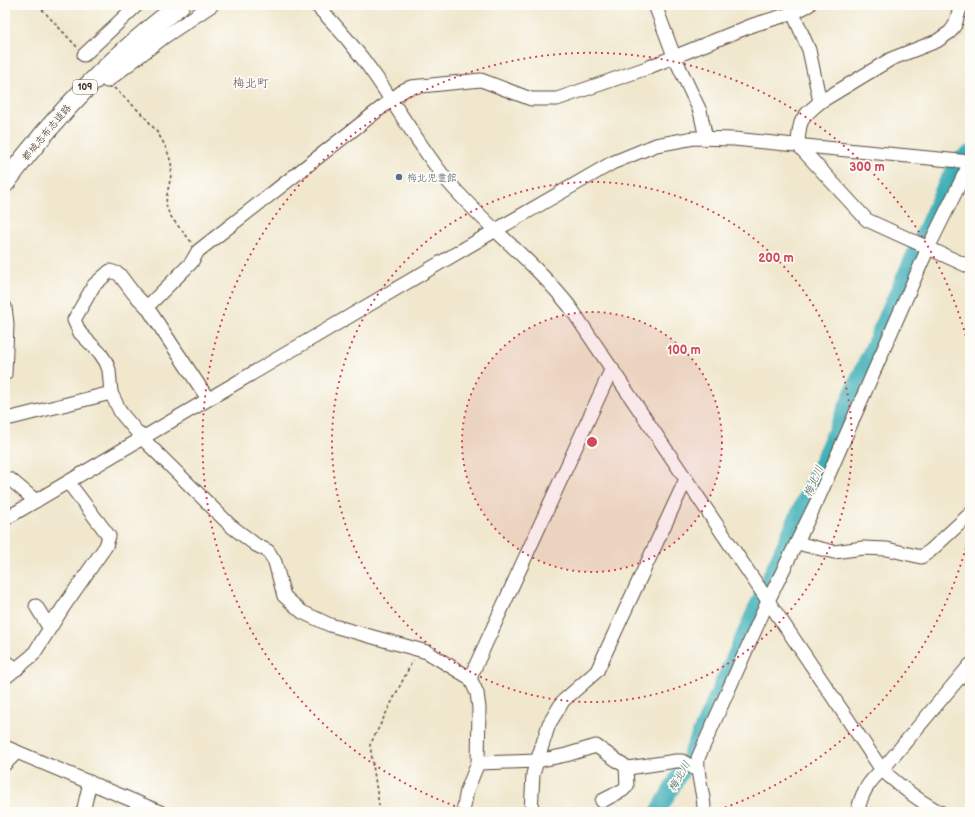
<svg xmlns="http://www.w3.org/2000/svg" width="975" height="817" font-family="'Balsamiq Sans','Klee One',sans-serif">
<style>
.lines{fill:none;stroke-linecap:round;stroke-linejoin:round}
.river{stroke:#3eafb8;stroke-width:16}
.minor-casing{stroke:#564638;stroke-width:15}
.highway-casing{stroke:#564638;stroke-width:21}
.path{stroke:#564638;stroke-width:1.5;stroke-dasharray:3 3;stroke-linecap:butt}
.minor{stroke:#fff;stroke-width:13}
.highway{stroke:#fff;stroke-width:19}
.ring{fill:none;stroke:#d1495b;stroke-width:2;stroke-dasharray:2 4}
.service-dot{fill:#5c6f8a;stroke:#fdfcf7;stroke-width:1.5}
.labels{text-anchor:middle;stroke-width:3.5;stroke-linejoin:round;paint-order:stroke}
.shield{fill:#fdfcf7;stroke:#75695f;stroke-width:1}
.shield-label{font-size:9px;font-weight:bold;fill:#3b2a1e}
.street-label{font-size:10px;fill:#3b2a1e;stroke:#fdfcf7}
.service-label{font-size:10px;fill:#4e5e75;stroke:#fdfcf7;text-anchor:start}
.water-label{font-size:11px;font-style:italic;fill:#3c5f5c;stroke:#fdfcf7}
.quarter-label{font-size:12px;fill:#68545e;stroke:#fdfcf7}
.centre{fill:#d1495b;stroke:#fdfcf7;stroke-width:2}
.ring-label{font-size:12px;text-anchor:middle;font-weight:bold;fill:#d1495b;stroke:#fdfcf7;stroke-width:3.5;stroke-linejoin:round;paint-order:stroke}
</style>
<rect width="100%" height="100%" fill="#fdfcf7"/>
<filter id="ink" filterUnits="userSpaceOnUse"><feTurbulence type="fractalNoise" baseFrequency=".025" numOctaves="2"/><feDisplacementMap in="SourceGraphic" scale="8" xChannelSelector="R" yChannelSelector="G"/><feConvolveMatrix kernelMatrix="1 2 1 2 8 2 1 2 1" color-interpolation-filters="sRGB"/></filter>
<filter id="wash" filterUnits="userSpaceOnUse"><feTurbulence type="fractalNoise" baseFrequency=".012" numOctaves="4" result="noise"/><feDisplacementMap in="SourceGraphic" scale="16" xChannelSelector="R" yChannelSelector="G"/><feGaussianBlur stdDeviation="0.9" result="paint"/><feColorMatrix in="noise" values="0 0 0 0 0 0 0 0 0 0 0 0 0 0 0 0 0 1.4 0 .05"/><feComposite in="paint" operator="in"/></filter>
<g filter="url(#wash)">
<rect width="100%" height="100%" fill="#f0e7cd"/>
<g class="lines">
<polyline class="river" points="658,812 689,758 946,183 961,159 970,153"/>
</g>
</g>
<g filter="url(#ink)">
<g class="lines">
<defs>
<g id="minor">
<path d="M 316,5 C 338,27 358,51 376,77 C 399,111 420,146 445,178 C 483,224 532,259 570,307 L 882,770 C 900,786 918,801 940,812"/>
<polyline points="655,5 674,56 700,111 706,138"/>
<path d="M 809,5 L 793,13 L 809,50 L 820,102 C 801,118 799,119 798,145 L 867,220 L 970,267"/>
<polyline points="84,55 137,5"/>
<polyline points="107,81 164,37 212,5"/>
<polyline points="820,102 891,59 937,41 950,32 955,25 961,5"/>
<polyline points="5,307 7,324 5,374"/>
<polyline points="147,307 134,294 119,274 110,271 94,285 74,320 80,333 100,353 106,362 109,370 111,393 121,413 142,438 231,526 256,545 268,551 275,562 284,596 302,612 330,625 427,652 470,678 477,693 479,708 478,763 467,790 463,812"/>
<polyline points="208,399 147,307 191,263 198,251 404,90 411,87 481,80 531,99 557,99 644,69 753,25 793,13"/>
<polyline points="5,417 11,418 111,393"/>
<polyline points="5,479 11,480 36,501"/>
<polyline points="5,519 496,230 612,163 656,145 694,138 734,139 970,162"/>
<polyline points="798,542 805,545 834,552 863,548 887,549 921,557 930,551 970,514"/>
<polyline points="36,606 47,624 57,615"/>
<polyline points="5,661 17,669"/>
<polyline points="5,678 33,655 64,606 106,546 109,536 68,482"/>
<polyline points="470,678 612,368"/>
<polyline points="5,747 160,812"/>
<polyline points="478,763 537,761 566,755 596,746 628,768 676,761 682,761 697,770"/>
<polyline points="5,764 17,752"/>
<polyline points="602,801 623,790 627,786 626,767"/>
<polyline points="83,812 90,782"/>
<polyline points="531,812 533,774 549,724 563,701 597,671 686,479"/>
<path d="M 704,812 C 705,794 696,777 698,758 L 768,601 L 818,499 L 928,248 L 970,163"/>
<path d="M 858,812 C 860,795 869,781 882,770 L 970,665"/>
</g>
<path id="highway" d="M 5,183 C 57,113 111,58 180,5"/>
</defs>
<use href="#minor" class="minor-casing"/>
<use href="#highway" class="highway-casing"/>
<g class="path">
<polyline points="38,5 77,47"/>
<path d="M 114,88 C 138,110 163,130 171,163 C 174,178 162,198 168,211 C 173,222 185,233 192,243"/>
<polyline points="380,812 370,745 413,660"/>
</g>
<use href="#minor" class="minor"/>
<use href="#highway" class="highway"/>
</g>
</g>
<circle cx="592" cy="442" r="130" fill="#d1495b" fill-opacity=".12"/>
<g class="ring">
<circle cx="592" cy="442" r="130"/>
<circle cx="592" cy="442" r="260"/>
<path d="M969 536A389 389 0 0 1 712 812M472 812A389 389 0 1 1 969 348"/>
</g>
<circle class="service-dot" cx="399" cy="177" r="4"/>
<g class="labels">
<rect class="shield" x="73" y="80" width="24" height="14" rx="3"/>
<g class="shield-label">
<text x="85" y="90">109</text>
</g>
<g class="street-label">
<text transform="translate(46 132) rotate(-50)" y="4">都城志布志道路</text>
</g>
<g class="service-label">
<text x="407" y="181">梅北児童館</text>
</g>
<g class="water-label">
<text transform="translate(813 481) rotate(-66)" y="4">梅北川</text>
<text transform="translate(679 776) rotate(-60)" y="4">梅北川</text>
</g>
<g class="quarter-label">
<text x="251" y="87">梅北町</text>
</g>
</g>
<circle cx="592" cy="442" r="6" class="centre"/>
<g class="ring-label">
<text x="867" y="171">300 m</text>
<text x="776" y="262">200 m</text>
<text x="684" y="354">100 m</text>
</g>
<rect width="975" height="817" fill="none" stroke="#fdfcf7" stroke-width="20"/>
</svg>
